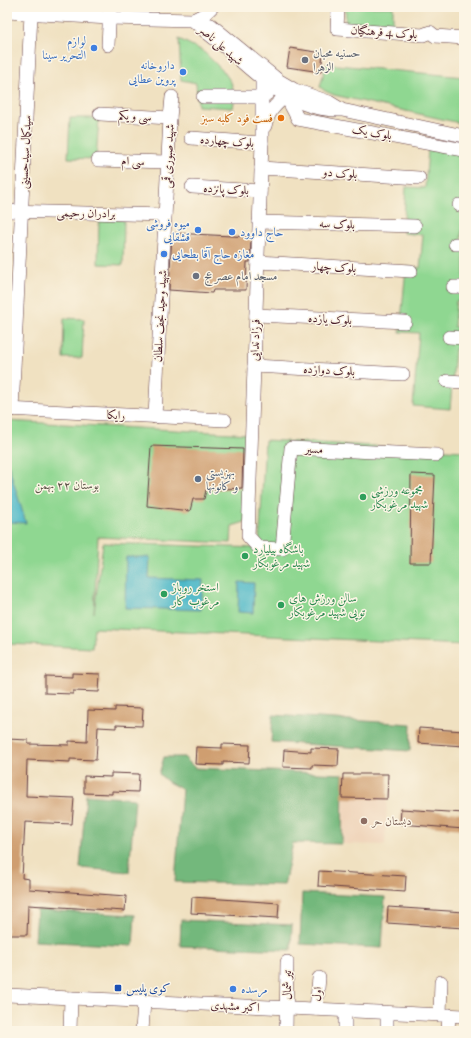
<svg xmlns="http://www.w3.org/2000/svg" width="471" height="1038" font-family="'IM FELL French Canon',Amiri,serif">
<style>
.built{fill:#f0d6bc}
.green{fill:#8fd791;stroke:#6c7b5e}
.forest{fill:#73b87b;stroke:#5e6c53}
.water{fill:#4cb8c8;stroke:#4b6c7a}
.building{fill:#cf9e70}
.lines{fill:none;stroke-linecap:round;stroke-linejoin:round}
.minor-casing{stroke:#633c42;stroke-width:14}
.minor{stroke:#fff;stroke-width:13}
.shop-dot{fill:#3f7fe0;stroke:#fcf5e5;stroke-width:1.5}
.worship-dot{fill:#6b7280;stroke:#fcf5e5;stroke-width:1.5}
.food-dot{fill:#e8710a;stroke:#fcf5e5;stroke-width:1.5}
.service-dot{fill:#5c6f8a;stroke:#fcf5e5;stroke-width:1.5}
.leisure-dot{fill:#2e9e5b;stroke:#fcf5e5;stroke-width:1.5}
.education-dot{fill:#8d6e63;stroke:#fcf5e5;stroke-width:1.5}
.transit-dot{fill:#1a4fb4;stroke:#fcf5e5;stroke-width:1.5}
.labels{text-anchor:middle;stroke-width:3;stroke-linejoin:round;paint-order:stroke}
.street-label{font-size:12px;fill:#4a1f2b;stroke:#fcf5e5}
.shop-label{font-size:12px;fill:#366cbe;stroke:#fcf5e5;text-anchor:end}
.worship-label{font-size:12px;fill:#5b616d;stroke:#fcf5e5;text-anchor:start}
.food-label{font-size:12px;fill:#c56008;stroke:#fcf5e5;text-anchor:end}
.service-label{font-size:12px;fill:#4e5e75;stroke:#fcf5e5;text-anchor:start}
.park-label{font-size:12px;fill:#5f564a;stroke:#fcf5e5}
.leisure-label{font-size:12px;fill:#27864d;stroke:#fcf5e5;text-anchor:start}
.education-label{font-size:12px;fill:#785e54;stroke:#fcf5e5;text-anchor:start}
.transit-label{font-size:12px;fill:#164399;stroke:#fcf5e5;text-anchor:start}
</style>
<rect width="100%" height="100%" fill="#fcf5e5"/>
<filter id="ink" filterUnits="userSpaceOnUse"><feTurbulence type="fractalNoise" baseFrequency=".025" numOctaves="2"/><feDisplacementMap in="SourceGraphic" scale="8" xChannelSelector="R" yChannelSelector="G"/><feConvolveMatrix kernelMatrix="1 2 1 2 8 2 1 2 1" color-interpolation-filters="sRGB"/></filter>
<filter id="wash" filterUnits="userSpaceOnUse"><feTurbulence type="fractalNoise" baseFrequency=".012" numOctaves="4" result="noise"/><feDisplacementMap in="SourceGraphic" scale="16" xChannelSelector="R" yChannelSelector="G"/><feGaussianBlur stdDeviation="0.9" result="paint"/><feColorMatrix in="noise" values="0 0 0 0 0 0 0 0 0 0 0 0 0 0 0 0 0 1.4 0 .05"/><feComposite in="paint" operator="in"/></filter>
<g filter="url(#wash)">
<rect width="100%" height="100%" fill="#f0e1c1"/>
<polygon class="built" points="343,774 388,774 385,845 342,844"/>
<g class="green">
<polygon points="346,7 393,7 393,27 345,26"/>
<polygon points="179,39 203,51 224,72 231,82 235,96 233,108 198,106 196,83 181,80"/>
<polygon points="326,64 464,77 464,124 334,95 325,91 320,87"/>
<polygon points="70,118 99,118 96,159 68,158"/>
<polygon points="428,150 464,153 464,215 463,215 461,240 464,241 464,301 456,301 454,327 464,328 462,349 455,349 450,409 413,406 419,333 400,332 406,267 420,268 423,235 403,233 406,187 425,188"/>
<polygon points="99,219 124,220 123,265 98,264"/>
<polygon points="64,318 84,319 82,358 63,358"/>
<polygon points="7,421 250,434 245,522 232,526 231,543 98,537 94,613 103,543 259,548 265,440 464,451 464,645 94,628 92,648 7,644"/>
</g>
<g class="forest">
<polygon points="273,715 411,724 410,751 271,742"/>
<polygon points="164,757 184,757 195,768 343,774 342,844 293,843 284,885 175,882 182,789 168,782 159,774"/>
<polygon points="86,795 135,799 129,872 80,868"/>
<polygon points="302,893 385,897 382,948 300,944"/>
<polygon points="37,910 135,915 133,946 35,941"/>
<polygon points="181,920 292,925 291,950 180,946"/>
</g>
<g class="water">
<polygon points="7,464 8,464 26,523 7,522"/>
<polygon points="126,557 150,557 149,578 203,580 201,610 125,608"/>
<polygon points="239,582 254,583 253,613 238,612"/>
</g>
<g id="blocks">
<g class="building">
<polygon points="290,48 323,53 321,72 287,67"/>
<polygon points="172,233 251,237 250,262 247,262 246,290 213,290 212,293 169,290"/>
<polygon points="151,446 243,449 242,488 206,490 204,499 193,499 190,511 147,506"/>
<polygon points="411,474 435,475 431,563 410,563"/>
<polygon points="72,673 100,674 99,692 73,691 73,694 45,693 45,676 72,677"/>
<polygon points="115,707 143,708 142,726 116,725 116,728 98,727 96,760 70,759 70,762 27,760 26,796 74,798 72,824 25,822 22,878 29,879 29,889 126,896 125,911 28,905 27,935 7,935 7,739 28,740 28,744 69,745 69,741 87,742 88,710 115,711"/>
<polygon points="419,728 464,731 464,746 418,743"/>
<polygon points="222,744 250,745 249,763 223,762 223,765 195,764 196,747 222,748"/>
<polygon points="311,748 339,749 338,766 312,765 312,768 283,767 284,750 311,752"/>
<polygon points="111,773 139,774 138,792 112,791 112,794 84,793 84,776 111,777"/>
<polygon points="343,774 388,774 387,799 342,798"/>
<polygon points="401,809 464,813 464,829 400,824"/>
<polygon points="319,871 406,876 405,892 318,886"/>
<polygon points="192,897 279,903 278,918 191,913"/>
<polygon points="388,907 464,912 464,928 387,923"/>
</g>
</g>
</g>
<g filter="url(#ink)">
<use href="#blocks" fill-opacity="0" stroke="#633c42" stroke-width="1"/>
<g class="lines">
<defs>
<g id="minor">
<polyline points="338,7 337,29 423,35 430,32 435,36 464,38"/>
<polyline points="7,12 109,18 193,20 205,14 212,7"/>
<polyline points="108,45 110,7"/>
<polyline points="262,81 262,143 248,536 259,548 282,549 291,448 437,455"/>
<polyline points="203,97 262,97 268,93"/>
<path d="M 342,110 L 329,102 L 295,90 L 278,80 L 211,25 L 193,20 C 202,30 214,38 224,46 C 257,76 293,112 342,110 L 464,136"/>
<polyline points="100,114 170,118"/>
<path d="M 265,126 C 268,112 275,105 286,96 L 298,119 L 464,150"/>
<polyline points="191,138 262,143"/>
<polyline points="98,160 167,162"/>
<polyline points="261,168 419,178"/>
<polyline points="192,187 260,191"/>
<polyline points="459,205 464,206"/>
<polyline points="7,211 165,215"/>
<polyline points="259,222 415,226"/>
<polyline points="455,244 464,244"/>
<polyline points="258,262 411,271"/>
<polyline points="453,287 464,287"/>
<polyline points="256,315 405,322"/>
<polyline points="449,337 464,338"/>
<polyline points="254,366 403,374"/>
<polyline points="447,381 464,382"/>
<polyline points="7,409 225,420"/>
<polyline points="12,410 31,14"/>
<polyline points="155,417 170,118 172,97"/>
<polyline points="7,995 464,1016"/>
<polyline points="316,1009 319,978"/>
<polyline points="440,1015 441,982"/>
<polyline points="70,1031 71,998"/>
<polyline points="142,1031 144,1001"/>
<polyline points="286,1031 287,962"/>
<polyline points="345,1031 345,1011"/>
<polyline points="387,1031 387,1013"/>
<polyline points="448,1031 449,1015"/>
</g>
</defs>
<use href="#minor" class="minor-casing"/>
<use href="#minor" class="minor"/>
</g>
</g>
<g class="shop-dot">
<circle cx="94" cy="48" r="4"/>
<circle cx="183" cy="72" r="4"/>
<circle cx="198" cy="230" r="4"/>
<circle cx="232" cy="232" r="4"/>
<circle cx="164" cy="254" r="4"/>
<circle cx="233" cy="989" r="4"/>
</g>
<g class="worship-dot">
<circle cx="305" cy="60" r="4"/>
<circle cx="196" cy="276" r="4"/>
</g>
<circle class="food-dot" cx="281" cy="118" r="4"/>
<circle class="service-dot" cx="198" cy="479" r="4"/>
<g class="leisure-dot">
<circle cx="363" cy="497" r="4"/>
<circle cx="245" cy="556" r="4"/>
<circle cx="164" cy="594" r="4"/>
<circle cx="281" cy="605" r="4"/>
</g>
<circle class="education-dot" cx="364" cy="821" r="4"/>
<rect class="transit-dot" x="114" y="984" width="8" height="8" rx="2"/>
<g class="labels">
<g class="street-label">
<text transform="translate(384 32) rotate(4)" y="4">بلوک 4 فرهنگیان</text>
<text transform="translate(221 45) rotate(41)" y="4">شهید علی ناصر</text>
<text transform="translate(135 116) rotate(3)" y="4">سی و یکم</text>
<text transform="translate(372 132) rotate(10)" y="4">بلوک یک</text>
<text transform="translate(227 141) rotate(4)" y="4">بلوک چهارده</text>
<text transform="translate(25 152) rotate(-87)" y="4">سیدکمال سیدحسینی</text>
<text transform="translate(168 156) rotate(-87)" y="4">شهید صبوری قمی</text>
<text transform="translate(133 161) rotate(2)" y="4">سی ام</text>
<text transform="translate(340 173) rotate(4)" y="4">بلوک دو</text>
<text transform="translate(226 189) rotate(3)" y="4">بلوک پانزده</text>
<text transform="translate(86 213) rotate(1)" y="4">برادران رحیمی</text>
<text transform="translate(337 224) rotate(2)" y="4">بلوک سه</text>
<text transform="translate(334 267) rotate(3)" y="4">بلوک چهار</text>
<text transform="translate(160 316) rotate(-87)" y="4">شهید وحید نجف سلطان</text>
<text transform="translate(330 319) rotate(3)" y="4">بلوک یازده</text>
<text transform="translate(255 340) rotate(-88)" y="4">فرزاد ندایی</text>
<text transform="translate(329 370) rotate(3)" y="4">بلوک دوازده</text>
<text transform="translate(116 415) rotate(3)" y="4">رایکا</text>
<text transform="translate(314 449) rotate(3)" y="4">مسیر</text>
<text transform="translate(287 985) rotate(-90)" y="4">تیر شمال</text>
<text transform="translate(317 994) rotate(-85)" y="4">اول</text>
<text transform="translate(235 1006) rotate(3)" y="4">اکبر مشهدی</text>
</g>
<g class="shop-label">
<text x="86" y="45">لوازم<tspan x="86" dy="14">التحریر سینا</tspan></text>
<text x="175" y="69">داروخانه<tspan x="175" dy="14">پروین عطایی</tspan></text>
<text x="190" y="227">میوه فروشی<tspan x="190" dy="14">قشقایی</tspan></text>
<text x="240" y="236" text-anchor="start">حاج داوود</text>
<text x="172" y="258" text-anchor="start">مغازه حاج آقا بطحایی</text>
<text x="241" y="993" text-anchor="start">مرسده</text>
</g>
<g class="worship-label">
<text x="313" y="57">حسنیه محبان<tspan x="313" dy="14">الزهرا</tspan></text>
<text x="204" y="280">مسجد امام عصر عج</text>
</g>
<g class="food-label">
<text x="273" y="122">فست فود کلبه سبز</text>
</g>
<g class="service-label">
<text x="206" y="476">بهزیستی<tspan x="206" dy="14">و کانونها</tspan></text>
</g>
<g class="park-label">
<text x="67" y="489">بوستان ۲۲ بهمن</text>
</g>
<g class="leisure-label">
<text x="371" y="494">مجموعه ورزشی<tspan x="371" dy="14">شهید مرغوبکار</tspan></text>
<text x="253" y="553">باشگاه بیلیارد<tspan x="253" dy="14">شهید مرغوبکار</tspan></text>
<text x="172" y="591">استخر روباز<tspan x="172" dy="14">مرغوب کار</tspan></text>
<text x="289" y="602">سالن ورزش های<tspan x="289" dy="14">توپی شهید مرغوبکار</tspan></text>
</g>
<g class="education-label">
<text x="372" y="825">دبستان حر</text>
</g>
<g class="transit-label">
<text x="126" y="992">کوی پلیس</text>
</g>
</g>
<rect width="471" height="1038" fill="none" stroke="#fcf5e5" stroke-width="24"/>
</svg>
